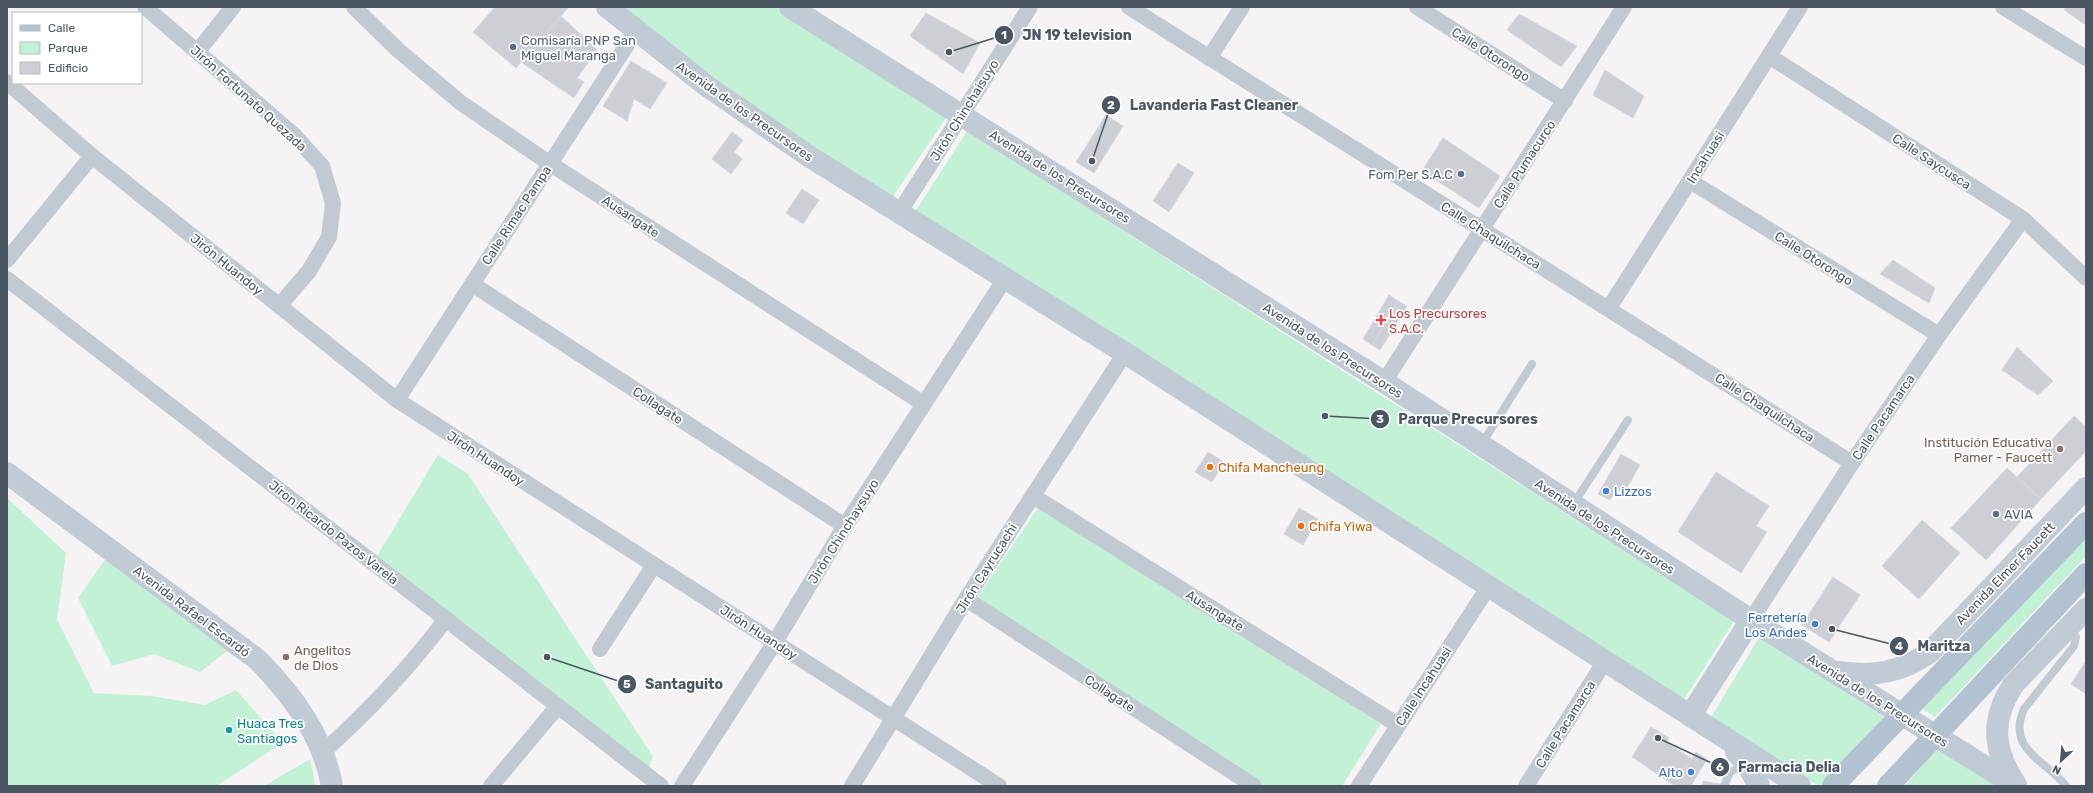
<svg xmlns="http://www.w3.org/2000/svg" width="2093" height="793" font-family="Rubik,sans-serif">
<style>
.green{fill:#c3f1d5}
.building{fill:#cdcfd5;stroke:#d7d9de}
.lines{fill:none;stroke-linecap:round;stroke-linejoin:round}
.lane{stroke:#c1cad2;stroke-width:8}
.street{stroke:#c1cad2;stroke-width:16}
.secondary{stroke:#c1cbd6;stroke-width:22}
.primary{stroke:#b3c2d1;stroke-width:22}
.service-dot{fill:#5c6f8a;stroke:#fff;stroke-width:1.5}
.health-dot{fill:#e0444e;stroke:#fff;stroke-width:1.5}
.education-dot{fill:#8d6e63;stroke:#fff;stroke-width:1.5}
.food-dot{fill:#e8710a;stroke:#fff;stroke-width:1.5}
.shop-dot{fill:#3f7fe0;stroke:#fff;stroke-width:1.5}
.culture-dot{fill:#0f9aa8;stroke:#fff;stroke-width:1.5}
.labels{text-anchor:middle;stroke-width:3.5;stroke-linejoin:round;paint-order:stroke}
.service-label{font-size:13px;fill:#4e5e75;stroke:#fff;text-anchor:start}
.street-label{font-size:13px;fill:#4a5661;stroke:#fff}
.health-label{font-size:13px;fill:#be3a42;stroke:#fff;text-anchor:start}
.education-label{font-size:13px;fill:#785e54;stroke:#fff;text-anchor:end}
.food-label{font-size:13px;fill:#c56008;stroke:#fff;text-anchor:start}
.shop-label{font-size:13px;fill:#366cbe;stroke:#fff;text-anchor:end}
.culture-label{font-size:13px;fill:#0d838f;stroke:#fff;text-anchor:start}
.leader{fill:none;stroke:#4a5661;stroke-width:1.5}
.callout-dot{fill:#4a5661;stroke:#fff;stroke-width:1.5}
.mark-label{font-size:12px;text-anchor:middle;font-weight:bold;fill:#fff}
.callout-label{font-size:14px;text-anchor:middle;font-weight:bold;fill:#4a5661;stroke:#fff;stroke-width:3.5;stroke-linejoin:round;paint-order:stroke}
</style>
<rect width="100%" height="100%" fill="#f5f3f3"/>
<g class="green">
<polygon points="615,7 776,7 946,118 892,198 804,141"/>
<polygon points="967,131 1734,621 1683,701 915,212"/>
<polygon points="438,455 467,473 653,757 649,768 377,556"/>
<polygon points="7,498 66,553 57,620 94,693 151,696 205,705 236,690 283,743 216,786 7,786"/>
<polygon points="1038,508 1381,724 1342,786 1264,786 977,598"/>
<polygon points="2086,536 2086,556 1935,717 1922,709"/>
<polygon points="112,550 236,644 200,672 154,654 112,666 78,598"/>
<polygon points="1760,636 1884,717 1822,786 1819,786 1710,719"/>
<polygon points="1938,747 1996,786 1905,786"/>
<polygon points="310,759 316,786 264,786"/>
</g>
<g class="building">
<polygon points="495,7 569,7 516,68 473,32"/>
<polygon points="2066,7 2086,7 2086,25 2064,10"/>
<polygon points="926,13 980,43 963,74 910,36"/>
<polygon points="1519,14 1577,46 1561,67 1507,30"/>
<polygon points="561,16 597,50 577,78 584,82 574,98 521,62"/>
<polygon points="631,61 667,83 650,109 634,99 627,121 603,106"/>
<polygon points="1605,70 1644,96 1633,118 1593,95"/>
<polygon points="1106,115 1123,126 1094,173 1076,162"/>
<polygon points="732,132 743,140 734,152 742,159 731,174 712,159"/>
<polygon points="1443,138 1500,176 1479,208 1422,171"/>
<polygon points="1178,163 1194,173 1169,212 1153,201"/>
<polygon points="802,189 819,200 803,224 786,213"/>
<polygon points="1893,260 1935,288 1929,303 1880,274"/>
<polygon points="1389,295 1398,301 1372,345 1363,339"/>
<polygon points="1398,301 1407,306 1380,350 1372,345"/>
<polygon points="2017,347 2053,381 2038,395 2002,370"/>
<polygon points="2074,416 2086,427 2086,451 2041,499 2017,477"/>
<polygon points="1208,452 1224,462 1212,482 1195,472"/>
<polygon points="1621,454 1640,465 1624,493 1617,489 1610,500 1598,494"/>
<polygon points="2007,468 2041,499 1986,560 1951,528"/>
<polygon points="1716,472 1769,506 1756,526 1767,532 1741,573 1678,532"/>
<polygon points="1299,508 1318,519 1303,545 1284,534"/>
<polygon points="1922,520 1960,553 1919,599 1882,566"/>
<polygon points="1833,577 1860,595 1829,642 1802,625"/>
<polygon points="2086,661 2086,694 2071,684"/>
<polygon points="1651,727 1669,738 1666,742 1692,759 1675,786 1632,757"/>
<polygon points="1696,752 1707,759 1691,786 1675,786"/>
<polygon points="1703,781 1731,786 1702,786"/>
</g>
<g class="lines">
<g class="lane">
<polyline points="1481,445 1532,364"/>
<polyline points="1574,503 1628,420"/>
<polyline points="1724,786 1730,772 1747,764"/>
<path d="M 2066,786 C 2046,760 2006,750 2024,709 L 2074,646 L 2076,637 L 2069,627"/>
</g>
<g class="street">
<polyline points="145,7 294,135 322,166 333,203 329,237 309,271 279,306"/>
<polyline points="354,7 398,50 461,103 549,163 924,404"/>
<path d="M 1129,7 C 1370,159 1612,310 1852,463"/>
<polyline points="1417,7 1565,101"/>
<polyline points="2003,7 2086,58"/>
<polyline points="198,51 233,7"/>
<polyline points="1769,56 2023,219 2086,278"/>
<polyline points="1209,58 1242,7"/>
<polyline points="7,82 92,156 397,400 999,786"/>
<polyline points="1690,181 1939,335"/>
<polyline points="899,213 1030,7"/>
<polyline points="7,260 92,156"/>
<polyline points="7,279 661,786"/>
<polyline points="472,284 845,526"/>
<polyline points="1609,308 1800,7"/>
<polyline points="1384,382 1624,7"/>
<polyline points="397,400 636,31"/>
<polyline points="1033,496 1398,725"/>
<polyline points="966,599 1254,786"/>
<polyline points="1751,620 1852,463 1939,335 2023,219"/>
<polyline points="600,649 654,565"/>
<path d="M 323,752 C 369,711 409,668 446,619"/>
<polyline points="491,786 558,706"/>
<polyline points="682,786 775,642 845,526 1006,277"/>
<polyline points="852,786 966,599 1125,353"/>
<polyline points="1359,786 1489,586"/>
<polyline points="1526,786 1605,661"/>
</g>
<g class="secondary">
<polyline points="607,7 707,86 810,157 1125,353 1800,786"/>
<polyline points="790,7 1384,382 1751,620 2016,786"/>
<path d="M 7,473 L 258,660 C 293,696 323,736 332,786"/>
<path d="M 1837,672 C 1872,677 1901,673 1930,652 L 2086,488"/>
<polyline points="1690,716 1751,620"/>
<polyline points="1736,752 1747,764 1759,786"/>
<path d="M 2016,785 C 1993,750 1990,721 2013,685 L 2086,609"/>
</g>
<g class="primary">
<polyline points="1833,786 2086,523"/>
<polyline points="1888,786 2086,574"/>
</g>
</g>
<g class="service-dot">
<circle cx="513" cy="47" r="4"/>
<circle cx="1461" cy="174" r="4"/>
<circle cx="1996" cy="514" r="4"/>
</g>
<path class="health-dot" d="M1379 314h4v4h4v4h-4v4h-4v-4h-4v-4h4z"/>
<g class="education-dot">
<circle cx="2060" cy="449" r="4"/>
<circle cx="286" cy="657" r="4"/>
</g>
<g class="food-dot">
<circle cx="1210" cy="467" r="4"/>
<circle cx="1301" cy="526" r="4"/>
</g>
<g class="shop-dot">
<circle cx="1606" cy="491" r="4"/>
<circle cx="1815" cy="624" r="4"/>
<circle cx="1691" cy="772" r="4"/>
</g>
<circle class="culture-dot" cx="229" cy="730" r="4"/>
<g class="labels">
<g class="service-label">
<text x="521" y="45">Comisaría PNP San<tspan x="521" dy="15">Miguel Maranga</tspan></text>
<text x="1453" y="179" text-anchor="end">Fom Per S.A.C</text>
<text x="2004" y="519">AVIA</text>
</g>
<g class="street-label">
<text transform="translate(1491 54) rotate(32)" y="5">Calle Otorongo</text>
<text transform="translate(249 98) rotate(42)" y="5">Jirón Fortunato Quezada</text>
<text transform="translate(964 110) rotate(-58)" y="5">Jirón Chinchaisuyo</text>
<text transform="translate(745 111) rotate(35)" y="5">Avenida de los Precursores</text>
<text transform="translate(1705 157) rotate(-58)" y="5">Incahuasi</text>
<text transform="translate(1932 161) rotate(33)" y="5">Calle Saycusca</text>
<text transform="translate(1524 164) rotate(-57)" y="5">Calle Pumacurco</text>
<text transform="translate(1060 176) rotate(32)" y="5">Avenida de los Precursores</text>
<text transform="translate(516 215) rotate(-57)" y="5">Calle Rimac Pampa</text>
<text transform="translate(631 216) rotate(33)" y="5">Ausangate</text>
<text transform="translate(1491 235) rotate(32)" y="5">Calle Chaquilchaca</text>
<text transform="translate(1814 258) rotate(32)" y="5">Calle Otorongo</text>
<text transform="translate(227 264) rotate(39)" y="5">Jirón Huandoy</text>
<text transform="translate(1333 350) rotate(33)" y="5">Avenida de los Precursores</text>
<text transform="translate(658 405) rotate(33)" y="5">Collagate</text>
<text transform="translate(1765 407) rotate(33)" y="5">Calle Chaquilchaca</text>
<text transform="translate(1883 417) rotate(-56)" y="5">Calle Pacamarca</text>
<text transform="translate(486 458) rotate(33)" y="5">Jirón Huandoy</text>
<text transform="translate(1605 526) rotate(33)" y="5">Avenida de los Precursores</text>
<text transform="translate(843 531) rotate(-58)" y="5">Jirón Chinchaysuyo</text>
<text transform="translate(334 532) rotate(38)" y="5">Jíron Ricardo Pazos Varela</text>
<text transform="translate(986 568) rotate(-58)" y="5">Jirón Cayrucachi</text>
<text transform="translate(2005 573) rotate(-46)" y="5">Avenida Elmer Faucett</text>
<text transform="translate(1215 610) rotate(32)" y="5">Ausangate</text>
<text transform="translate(192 611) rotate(37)" y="5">Avenida Rafael Escardó</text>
<text transform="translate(759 632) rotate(33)" y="5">Jirón Huandoy</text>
<text transform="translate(1423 686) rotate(-57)" y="5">Calle Incahuasi</text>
<text transform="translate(1110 693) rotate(33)" y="5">Collagate</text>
<text transform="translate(1878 700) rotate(32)" y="5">Avenida de los Precursores</text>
<text transform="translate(1565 724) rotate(-58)" y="5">Calle Pacamarca</text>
</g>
<g class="health-label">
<text x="1389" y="318">Los Precursores<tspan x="1389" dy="15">S.A.C.</tspan></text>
</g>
<g class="education-label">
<text x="2052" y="447">Institución Educativa<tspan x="2052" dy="15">Pamer - Faucett</tspan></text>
<text x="294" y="655" text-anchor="start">Angelitos<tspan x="294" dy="15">de Dios</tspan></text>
</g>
<g class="food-label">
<text x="1218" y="472">Chifa Mancheung</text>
<text x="1309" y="531">Chifa Yiwa</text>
</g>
<g class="shop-label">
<text x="1614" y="496" text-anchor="start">Lizzos</text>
<text x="1807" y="622">Ferretería<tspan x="1807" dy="15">Los Andes</tspan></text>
<text x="1683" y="777">Alto</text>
</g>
<g class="culture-label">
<text x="237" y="728">Huaca Tres<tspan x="237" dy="15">Santiagos</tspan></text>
</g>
</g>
<path class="leader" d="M949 52L1004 35M1092 161L1111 105M1325 416L1380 419M1832 629L1899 646M547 657L627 684M1658 738L1720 767"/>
<g class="callout-dot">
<circle cx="949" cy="52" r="4"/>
<circle cx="1092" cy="161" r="4"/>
<circle cx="1325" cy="416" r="4"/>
<circle cx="1832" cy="629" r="4"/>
<circle cx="547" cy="657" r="4"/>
<circle cx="1658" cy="738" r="4"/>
<circle cx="1004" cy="35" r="10"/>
<circle cx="1111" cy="105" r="10"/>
<circle cx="1380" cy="419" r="10"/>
<circle cx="1899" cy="646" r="10"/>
<circle cx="627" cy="684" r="10"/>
<circle cx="1720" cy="767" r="10"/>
</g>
<g class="mark-label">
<text x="1004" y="39">1</text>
<text x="1111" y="109">2</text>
<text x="1380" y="423">3</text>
<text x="1899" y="650">4</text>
<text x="627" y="688">5</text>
<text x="1720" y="771">6</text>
</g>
<g class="callout-label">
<text x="1077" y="40">JN 19 television</text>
<text x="1214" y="110">Lavanderia Fast Cleaner</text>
<text x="1468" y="424">Parque Precursores</text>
<text x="1944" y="651">Maritza</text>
<text x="684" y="689">Santaguito</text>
<text x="1789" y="772">Farmacia Delia</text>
</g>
<rect width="2093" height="793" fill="none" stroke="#4a5661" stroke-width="16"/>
<rect x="12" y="12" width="130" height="72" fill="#ffffff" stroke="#b7bbc0"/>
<rect x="20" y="25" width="20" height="6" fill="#b3c2d1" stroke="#b7bbc0"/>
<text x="48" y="32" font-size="12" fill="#4a5661">Calle</text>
<rect x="20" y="42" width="20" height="12" fill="#c3f1d5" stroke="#b7bbc0"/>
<text x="48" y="52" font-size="12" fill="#4a5661">Parque</text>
<rect x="20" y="62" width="20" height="12" fill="#cdcfd5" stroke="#b7bbc0"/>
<text x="48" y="72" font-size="12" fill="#4a5661">Edificio</text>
<g transform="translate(2061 761) rotate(206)" stroke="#ffffff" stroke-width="3" paint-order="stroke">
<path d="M0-3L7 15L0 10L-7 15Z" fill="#4a5661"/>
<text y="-6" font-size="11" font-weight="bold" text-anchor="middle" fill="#4a5661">N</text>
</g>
</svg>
